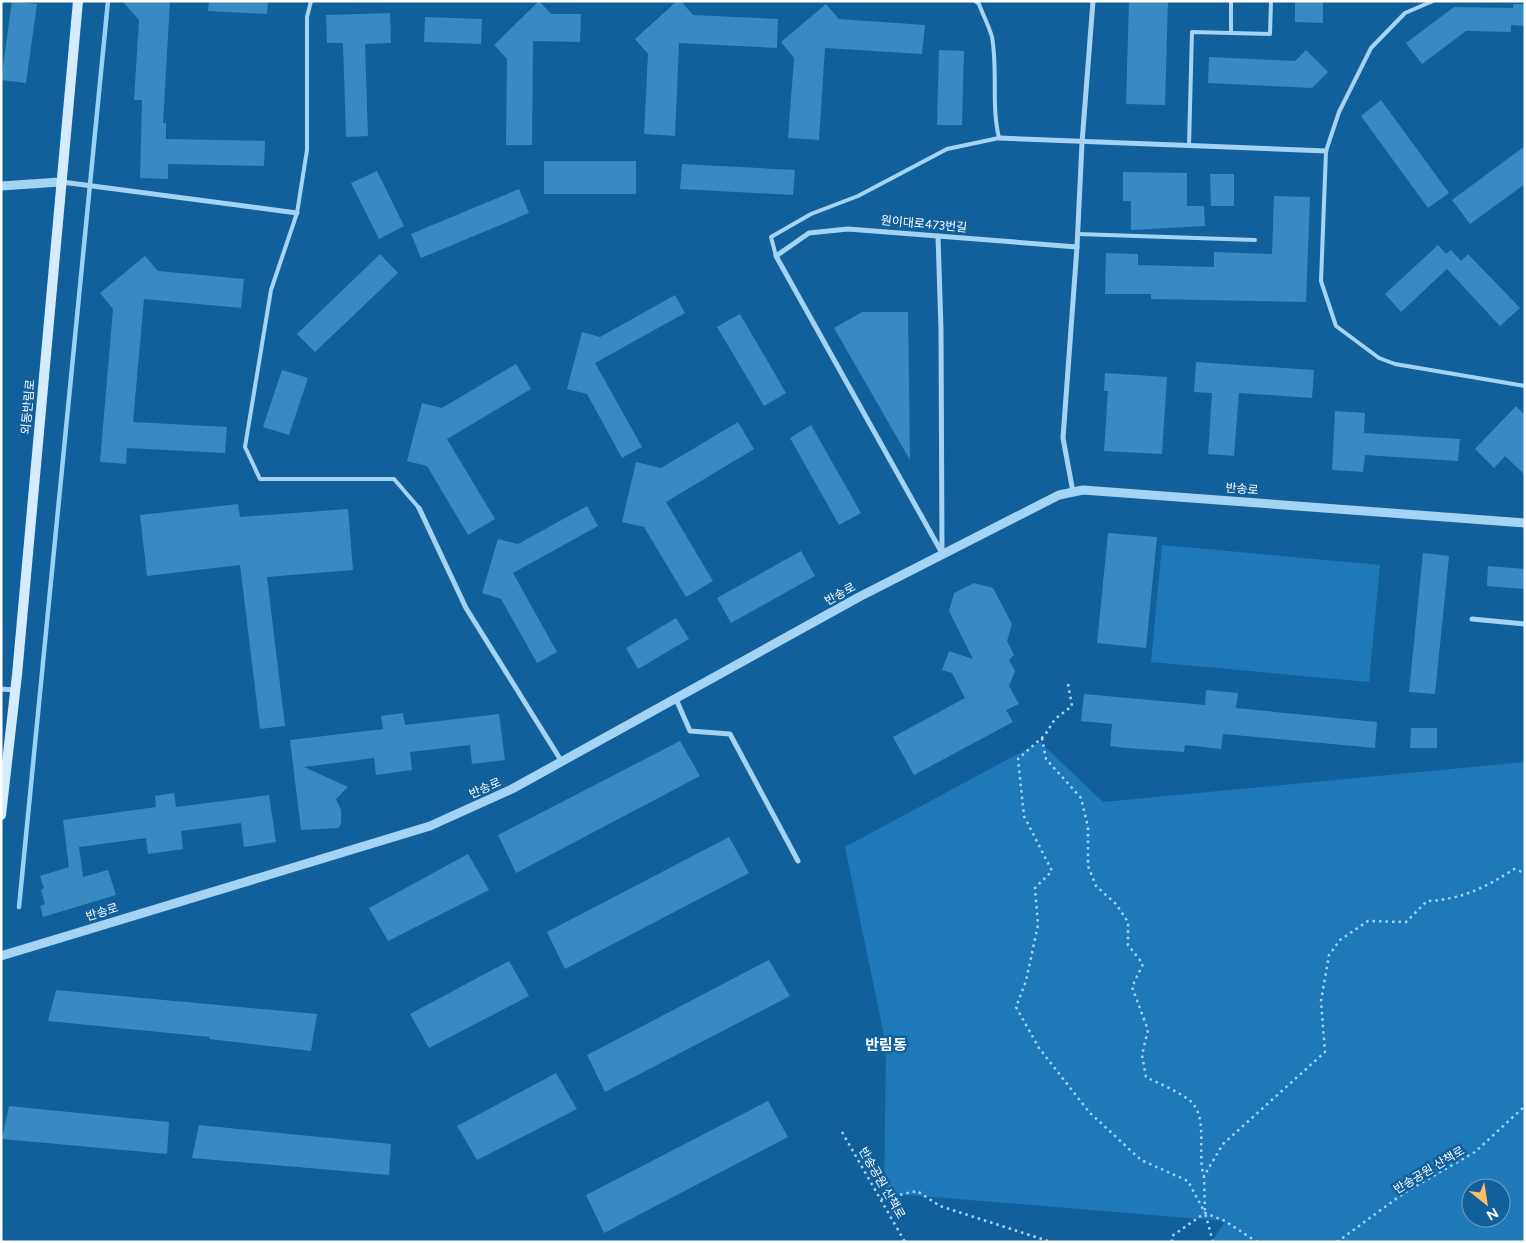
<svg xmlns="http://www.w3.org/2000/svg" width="1526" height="1243" font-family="Figtree,'Noto Sans KR',sans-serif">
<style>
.green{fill:#1f79b8;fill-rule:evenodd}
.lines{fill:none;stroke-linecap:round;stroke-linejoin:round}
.stream{stroke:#96d1f8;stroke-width:4.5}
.building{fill:#3989c2}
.path{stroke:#a4d3f4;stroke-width:2.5;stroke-dasharray:2.5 4;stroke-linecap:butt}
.service{stroke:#a4d3f4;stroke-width:4}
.minor{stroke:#a4d3f4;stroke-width:5}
.tertiary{stroke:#a4d3f4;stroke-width:9}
.secondary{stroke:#d4ecfd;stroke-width:10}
.labels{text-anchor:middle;stroke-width:5;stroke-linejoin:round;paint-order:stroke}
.street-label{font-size:12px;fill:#fff;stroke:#11609b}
.quarter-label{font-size:15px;font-weight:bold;fill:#fff;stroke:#11609b}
</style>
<rect width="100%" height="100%" fill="#11609b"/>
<g class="green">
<polygon points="1162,545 1380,565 1369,682 1151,662"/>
<path d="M 1040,742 L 1103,802 L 1525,762 L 1525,1242 L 1212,1242 L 1225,1221 L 884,1193 L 886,1045 L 845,847 ZM 1471,1188 L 1501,1188 L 1501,1218 L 1471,1218 Z"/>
</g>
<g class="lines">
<polyline class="stream" points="19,907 108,1"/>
</g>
<g class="building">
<polygon points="12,1 37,4 26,83 1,80"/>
<polygon points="122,1 170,1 163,123 166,123 166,139 265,141 264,166 168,164 168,179 140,178 142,100 134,100 139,20"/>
<polygon points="209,1 268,1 267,14 208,11"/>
<polygon points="539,1 551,14 581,14 580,42 533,41 532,145 506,145 507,59 494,45"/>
<polygon points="677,1 681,1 693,15 778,19 777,48 679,43 675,136 644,134 648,54 635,39"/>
<polygon points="1129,1 1168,1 1165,105 1126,104"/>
<polygon points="1295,1 1323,1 1323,23 1295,22"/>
<polygon points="826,4 839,19 925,25 922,54 825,48 819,140 788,138 794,58 781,42"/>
<polygon points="1513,4 1525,4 1525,26 1511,25 1511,32 1466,31 1422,64 1406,43 1454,7 1513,8"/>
<polygon points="390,13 391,43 365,44 368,136 346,137 343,43 327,43 326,15"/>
<polygon points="425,17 482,19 481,44 424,42"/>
<polygon points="939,50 964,51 962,125 937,125"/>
<polygon points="1306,50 1328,72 1312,88 1208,83 1209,57 1295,61"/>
<polygon points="1381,100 1449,193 1428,208 1361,116"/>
<polygon points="1525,146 1525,184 1470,224 1452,200"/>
<rect x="544" y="161" width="92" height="33"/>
<polygon points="682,164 795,170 793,195 680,189"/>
<polygon points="377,171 404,226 379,239 351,183"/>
<polygon points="1123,172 1187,173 1187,206 1204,206 1205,226 1131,230 1131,201 1123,201"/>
<polygon points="1210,174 1234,174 1234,206 1211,206"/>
<polygon points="519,189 529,213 421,258 411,234"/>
<polygon points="1274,196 1310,197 1306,302 1151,299 1151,294 1105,294 1106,253 1138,254 1138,265 1214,267 1214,252 1272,254"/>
<polygon points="1438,245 1446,254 1451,250 1461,261 1468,254 1520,308 1500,326 1447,269 1401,312 1385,294"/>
<polygon points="380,254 398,273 315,352 297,334"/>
<polygon points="145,256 158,271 244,279 241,308 144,299 133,422 227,427 225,453 127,448 126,464 100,462 113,309 100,293"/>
<polygon points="675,295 685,313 595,363 642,447 622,458 587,394 567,389 582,332 600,337"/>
<polygon points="862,312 908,312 910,460 834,328"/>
<polygon points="740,314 786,393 764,406 717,327"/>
<polygon points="1196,362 1314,370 1312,398 1239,393 1234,456 1208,454 1212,393 1194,392"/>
<polygon points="516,364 531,389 447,439 495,519 468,535 427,466 407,461 422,403 442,408"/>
<polygon points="282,370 308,378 289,435 263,427"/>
<polygon points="1105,373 1167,377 1162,454 1104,451 1108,391 1104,391"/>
<polygon points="1516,406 1525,415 1525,475 1505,456 1494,468 1475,449"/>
<polygon points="1335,411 1365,413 1364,433 1460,439 1458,461 1365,455 1363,472 1332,470"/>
<polygon points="738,422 754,449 666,502 713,581 686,597 644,527 622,522 636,462 661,468"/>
<polygon points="811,425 861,513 839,525 790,438"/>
<polygon points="238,504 240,517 348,509 353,570 267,577 285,726 260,729 240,565 147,576 140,515"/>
<polygon points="587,506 598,526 513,573 557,652 537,663 501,599 482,593 498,539 518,544"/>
<polygon points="1108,533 1157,537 1146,648 1097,643"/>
<polygon points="801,551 815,576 731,623 717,598"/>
<polygon points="1423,553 1449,556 1435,694 1409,692"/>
<polygon points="1488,566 1525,569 1525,589 1487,586"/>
<polygon points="974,583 993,588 1012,624 1007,641 1014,655 1009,660 1015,671 1009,686 1019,704 1006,710 1013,722 914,775 893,737 965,698 952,673 942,670 949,651 973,659 949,611 954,593"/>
<polygon points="676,618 689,639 638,669 626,648"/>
<polygon points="1206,690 1238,693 1236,708 1377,722 1375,748 1223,734 1221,749 1185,745 1184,752 1126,748 1110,746 1112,724 1081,721 1084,694 1205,705"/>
<polygon points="403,713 405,725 499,714 505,760 472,764 470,745 410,752 412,770 376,775 374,758 304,767 348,787 336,799 341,810 341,824 338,828 301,830 290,740 383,729 381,716"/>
<polygon points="1411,728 1437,728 1437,748 1410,748"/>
<polygon points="680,741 700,776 516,873 498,835"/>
<polygon points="174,793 176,807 269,795 276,842 244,847 241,823 181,831 183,849 148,854 146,838 79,847 83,877 108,870 116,895 43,917 40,906 45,904 41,890 44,888 40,876 69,867 63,820 156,807 155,796"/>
<polygon points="729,837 749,873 565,969 547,932"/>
<polygon points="468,854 489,890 388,941 369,908"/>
<polygon points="769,960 790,996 605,1092 587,1055"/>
<polygon points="509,961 529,996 429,1048 410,1014"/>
<polygon points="56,990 317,1014 311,1051 209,1039 210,1037 48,1021"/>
<polygon points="556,1073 577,1109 477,1160 457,1126"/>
<polygon points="768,1101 788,1137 604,1233 586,1195"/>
<polygon points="9,1106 169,1122 167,1154 2,1139"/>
<polygon points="199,1125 391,1144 389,1175 192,1158"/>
</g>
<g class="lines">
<g class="path">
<polyline points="1068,684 1072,706 1055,719 1045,735 1018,759 1024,816 1052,871 1035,888 1038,925 1026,981 1016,1007 1039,1048 1089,1112 1141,1160 1188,1181 1205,1213"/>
<path d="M 1042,738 L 1046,759 L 1081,798 L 1088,827 L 1088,866 L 1096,886 L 1116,904 L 1128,922 L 1128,945 L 1143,964 L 1132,987 L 1148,1030 L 1142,1055 L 1146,1077 C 1160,1084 1175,1090 1188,1099 C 1210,1115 1196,1153 1204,1176"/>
<polyline points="842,1132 905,1242"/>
<polyline points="881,1199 917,1191 940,1206 1051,1242"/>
<polyline points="1172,1242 1172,1236 1205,1213 1225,1221 1257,1242"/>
<path d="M 1213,1242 L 1205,1213 L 1204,1176 L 1223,1144 L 1325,1052 L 1321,1001 L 1329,955 L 1340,940 L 1368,921 L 1406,922 L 1427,901 C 1460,900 1487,887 1514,869 L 1525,873"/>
<polyline points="1337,1242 1404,1193 1475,1152 1525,1106"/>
</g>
<g class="service">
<polyline points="311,1 307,17 307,150 297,213 271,290 245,447 260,479 394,479 419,508"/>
<polyline points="1433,1 1405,13 1371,48 1339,112 1326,151 1321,281 1336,326 1379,358 1395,364 1525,386"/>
<polyline points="1231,33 1231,1"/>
<polyline points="1189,146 1192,32 1270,34 1271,1"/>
<polyline points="1078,234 1255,240"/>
<path d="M 776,256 L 771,237 L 811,214 L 858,196 L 947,149 L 999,138 C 991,105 998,70 992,37 C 989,26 983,15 979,4 L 975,1"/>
</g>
<g class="minor">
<polyline points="999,138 1326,151"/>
<polyline points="62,182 297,213"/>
<polyline points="938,236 941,329 942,553"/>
<polyline points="1073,492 1063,438 1077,247 1082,143 1093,1"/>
<polyline points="419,508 466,608 562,762"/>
<polyline points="942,553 776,256 809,233 848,229 1077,247"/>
<polyline points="1472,619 1525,624"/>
<polyline points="1,689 15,690"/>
<polyline points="676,699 690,731 730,734 798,861"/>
</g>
<g class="tertiary">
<polyline points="1,186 60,182"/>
<polyline points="1,956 430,826 512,789 859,597 1059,495 1083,490 1525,523"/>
</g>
<polyline class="secondary" points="1,815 17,675 78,1"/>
</g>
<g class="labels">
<g class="street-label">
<text transform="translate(924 224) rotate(5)" y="4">원이대로473번길</text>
<text transform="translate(28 407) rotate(-85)" y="4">외동반림로</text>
<text transform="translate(1242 489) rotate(4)" y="4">반송로</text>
<text transform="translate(840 594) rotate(-29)" y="4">반송로</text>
<text transform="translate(485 788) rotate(-24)" y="4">반송로</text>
<text transform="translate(102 912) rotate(-17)" y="4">반송로</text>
<text transform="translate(1429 1170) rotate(-31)" y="4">반송공원 산책로</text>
<text transform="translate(882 1183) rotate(60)" y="4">반송공원 산책로</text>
</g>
<g class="quarter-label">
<text x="886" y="1050">반림동</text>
</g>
</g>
<rect width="1526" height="1243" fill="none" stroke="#ffffff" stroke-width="5"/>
<g transform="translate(1486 1203) rotate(150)"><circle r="24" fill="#11609b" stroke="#70a0c3"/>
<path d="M0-4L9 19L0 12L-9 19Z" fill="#ffbe67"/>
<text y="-8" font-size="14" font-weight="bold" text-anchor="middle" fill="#ffffff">N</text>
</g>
</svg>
